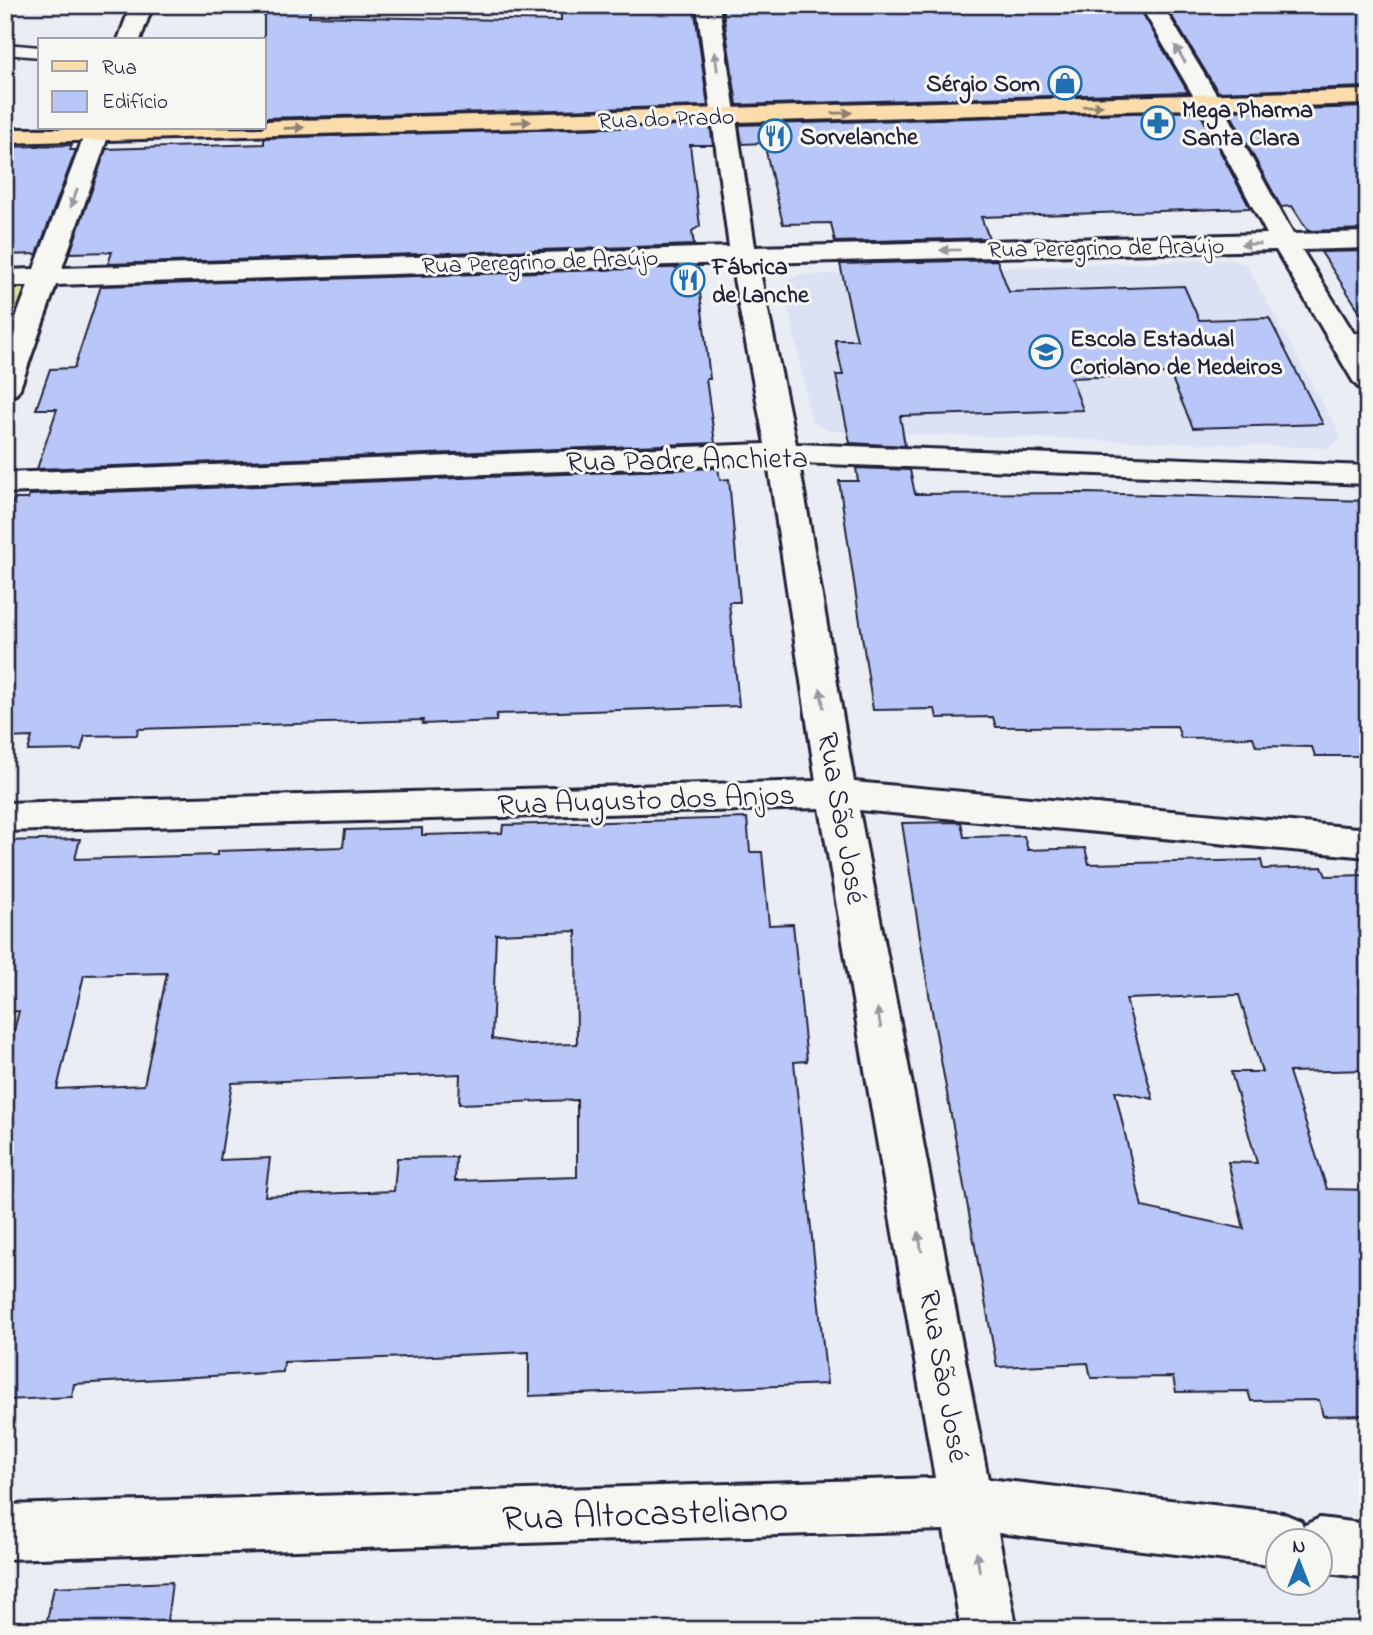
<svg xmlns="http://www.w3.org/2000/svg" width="1373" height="1635" font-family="'Indie Flower',sans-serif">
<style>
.built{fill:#dbe2f4}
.green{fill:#d3e397;stroke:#7a8269;stroke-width:2}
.building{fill:#b8c7f7;stroke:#22223b;stroke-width:2;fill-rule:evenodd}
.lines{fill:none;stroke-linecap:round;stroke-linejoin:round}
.service-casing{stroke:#22223b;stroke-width:5}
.minor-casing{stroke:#22223b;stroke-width:6}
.primary-casing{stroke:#22223b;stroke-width:6}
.service{fill:#f6f6f2;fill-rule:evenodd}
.minor{fill:#f6f6f2;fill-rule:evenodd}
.primary{fill:#faddab;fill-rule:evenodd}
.oneway{fill:#9797a0}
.oneway2{fill:#8e8073}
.labels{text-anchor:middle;stroke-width:6;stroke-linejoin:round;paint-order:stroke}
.far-poi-label{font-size:24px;font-weight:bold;fill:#22223b;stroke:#f6f6f2;text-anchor:start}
.far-street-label{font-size:24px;fill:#22223b;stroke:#f6f6f2}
.street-label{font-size:30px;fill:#22223b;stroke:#f6f6f2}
.near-street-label{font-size:37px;fill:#22223b;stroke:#f6f6f2}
</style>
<rect width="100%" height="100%" fill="#eaedf3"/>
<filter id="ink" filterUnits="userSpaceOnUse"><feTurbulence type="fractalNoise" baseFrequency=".0143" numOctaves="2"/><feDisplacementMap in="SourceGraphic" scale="14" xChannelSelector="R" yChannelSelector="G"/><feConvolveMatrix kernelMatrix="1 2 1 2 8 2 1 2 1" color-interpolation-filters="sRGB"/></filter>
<g filter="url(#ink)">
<polygon class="built" points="1227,259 1246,264 1341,437 1329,448 829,431 811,421 784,283 799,275"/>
<polygon class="green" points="46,276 31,316 5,317 5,278"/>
<g class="building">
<polygon points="264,5 311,5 309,16 561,21 561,5 694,5 708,106 264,118"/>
<polygon points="722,5 1138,5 1188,92 737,105"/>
<polygon points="1165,5 1368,5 1368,87 1218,92"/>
<polygon points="1368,107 1368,229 1308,231 1292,206 1281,207 1229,111"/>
<polygon points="1199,111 1250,208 981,217 989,238 835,242 831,223 783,224 764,143 742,144 739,125"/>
<polygon points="710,125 713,145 690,145 700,226 692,231 694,245 108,264 112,252 70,253 106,149 264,144 264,138"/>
<polygon points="72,145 70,150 76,150 37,254 5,255 5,147"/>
<polygon points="1368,251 1368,324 1321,252"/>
<polygon points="997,260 1009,292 1184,286 1199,320 1269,318 1323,424 1193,428 1170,374 1071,378 1083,410 900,416 905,446 850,443 836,375 843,375 835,340 857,340 840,264"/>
<polygon points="697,267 710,379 706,379 715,443 37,469 57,409 36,409 50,369 74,368 101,286"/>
<polygon points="718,468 720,480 729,479 740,602 729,602 739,706 497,714 496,721 422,724 423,720 138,729 137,735 85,736 81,750 28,751 32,737 5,738 5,524 14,499 28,499 29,495"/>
<polygon points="856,468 910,470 915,494 1086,493 1368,501 1368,756 1315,756 1312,747 1256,746 1253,737 1181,738 1177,726 996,727 993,717 937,718 935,709 873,710 839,481 858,481"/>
<path d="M 747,818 L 750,852 L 762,852 L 769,925 L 793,924 L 807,1061 L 794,1062 L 827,1384 L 529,1396 L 529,1352 L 284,1362 L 283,1372 L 74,1384 L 72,1397 L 5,1400 L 5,1066 L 19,1011 L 5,1012 L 5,841 L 80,839 L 75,859 L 217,855 L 217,851 L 343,847 L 345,830 L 422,828 L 422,835 L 502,833 L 503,825 ZM 576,931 L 577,1044 L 530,1045 L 492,1039 L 496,934 ZM 167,973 L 144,1085 L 57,1089 L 84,975 ZM 460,1074 L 459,1104 L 577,1100 L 577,1177 L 455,1181 L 456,1157 L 397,1158 L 394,1191 L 265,1196 L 270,1158 L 220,1160 L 232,1083 Z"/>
<path d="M 961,822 L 964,837 L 1024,836 L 1028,850 L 1085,848 L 1089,864 L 1261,860 L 1263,869 L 1322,867 L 1326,876 L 1368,875 L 1368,1070 L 1289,1072 L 1327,1189 L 1368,1190 L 1368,1415 L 1323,1416 L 1319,1400 L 1251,1401 L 1248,1391 L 1176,1392 L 1173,1377 L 1091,1378 L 1088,1363 L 997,1367 L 930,1000 L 902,823 ZM 1239,995 L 1262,1072 L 1231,1072 L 1257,1163 L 1228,1162 L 1244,1229 L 1142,1207 L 1115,1091 L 1153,1099 L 1126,999 Z"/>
<polygon points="172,1582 166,1630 45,1630 54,1587"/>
</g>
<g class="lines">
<defs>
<g id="service">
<polygon points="5,44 40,47 40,57 5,54"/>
<polygon points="1368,332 1368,346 1335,345 1332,340 1335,335"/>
</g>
<g id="minor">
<polygon points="131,5 153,5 140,40 118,40"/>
<polygon points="697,5 719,5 755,247 1267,234 1197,102 1140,5 1162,5 1221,102 1293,234 1368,232 1368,248 1302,250 1368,356 1368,390 1358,387 1353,381 1276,250 758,263 796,444 1368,466 1368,484 799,463 854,782 1368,829 1368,857 859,810 988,1479 1282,1513 1301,1521 1303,1526 1320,1518 1368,1524 1368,1578 1320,1572 1320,1540 1278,1540 1278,1566 998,1533 1017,1630 961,1630 944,1530 5,1559 5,1505 935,1478 820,808 5,831 5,803 816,781 768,463 5,493 5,473 765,444 731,263 56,285 20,388 16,394 5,397 5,347 28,286 5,286 5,270 34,269 87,128 111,128 62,268 729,247"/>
</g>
<polygon id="primary" points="1368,90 1368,104 5,143 5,129 264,128 264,121"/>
</defs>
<use href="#service" class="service-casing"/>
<use href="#minor" class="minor-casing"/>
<use href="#primary" class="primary-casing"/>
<use href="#service" class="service"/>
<use href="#minor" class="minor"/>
<use href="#primary" class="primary"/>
</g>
<defs><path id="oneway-solid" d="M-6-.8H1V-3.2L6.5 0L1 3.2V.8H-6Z" transform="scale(1.75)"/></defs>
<g class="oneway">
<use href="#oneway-solid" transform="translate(1180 54) rotate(-121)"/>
<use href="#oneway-solid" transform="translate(716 61) rotate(-98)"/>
<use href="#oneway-solid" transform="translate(74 198) rotate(110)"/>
<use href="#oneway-solid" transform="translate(1251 244) rotate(179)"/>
<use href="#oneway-solid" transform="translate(950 250) rotate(179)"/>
<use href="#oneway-solid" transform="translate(822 698) rotate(-99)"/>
<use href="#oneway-solid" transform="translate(879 1018) rotate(-100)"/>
<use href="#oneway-solid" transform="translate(920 1242) rotate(-100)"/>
<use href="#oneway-solid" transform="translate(978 1562) rotate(-99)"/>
</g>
<g class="oneway2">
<use href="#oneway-solid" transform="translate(1093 106) rotate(-2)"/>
<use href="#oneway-solid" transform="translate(842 113) rotate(-2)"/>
<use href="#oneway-solid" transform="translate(521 122) rotate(-2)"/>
<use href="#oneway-solid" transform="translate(294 128) rotate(-2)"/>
</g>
</g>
<defs>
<symbol id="shop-ring" viewBox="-11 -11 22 22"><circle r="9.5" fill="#f6f6f2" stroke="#1f6fb2" stroke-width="1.5"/><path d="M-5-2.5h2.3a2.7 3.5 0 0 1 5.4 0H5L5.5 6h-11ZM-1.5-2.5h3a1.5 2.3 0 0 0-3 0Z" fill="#1f6fb2"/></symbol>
<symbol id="pharmacy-ring" viewBox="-11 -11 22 22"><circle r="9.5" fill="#f6f6f2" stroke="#1f6fb2" stroke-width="1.5"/><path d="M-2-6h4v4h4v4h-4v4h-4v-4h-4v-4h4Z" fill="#1f6fb2"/></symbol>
<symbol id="restaurant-ring" viewBox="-11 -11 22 22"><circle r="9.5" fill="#f6f6f2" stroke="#1f6fb2" stroke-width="1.5"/><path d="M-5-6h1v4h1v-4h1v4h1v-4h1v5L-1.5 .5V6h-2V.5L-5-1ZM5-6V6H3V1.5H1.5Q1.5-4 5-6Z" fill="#1f6fb2"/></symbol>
<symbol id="school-ring" viewBox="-11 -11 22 22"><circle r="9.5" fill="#f6f6f2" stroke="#1f6fb2" stroke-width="1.5"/><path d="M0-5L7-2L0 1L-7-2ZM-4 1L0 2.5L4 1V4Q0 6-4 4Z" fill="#1f6fb2"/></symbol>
</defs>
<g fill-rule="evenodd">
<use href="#shop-ring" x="1046" y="64" width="38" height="38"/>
<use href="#pharmacy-ring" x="1139" y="104" width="38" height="38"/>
<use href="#restaurant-ring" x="756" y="117" width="38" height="38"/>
<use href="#restaurant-ring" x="669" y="261" width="38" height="38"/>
<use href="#school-ring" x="1027" y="333" width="38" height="38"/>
</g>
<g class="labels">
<g class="far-poi-label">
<text x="1040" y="91" text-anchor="end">Sérgio Som</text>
<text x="1182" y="117">Mega Pharma<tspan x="1182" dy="28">Santa Clara</tspan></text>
<text x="800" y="144">Sorvelanche</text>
<text x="712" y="274">Fábrica<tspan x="712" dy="28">de Lanche</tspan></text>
<text x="1070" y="346">Escola Estadual<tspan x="1070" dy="28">Coriolano de Medeiros</tspan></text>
</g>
<g class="far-street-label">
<text transform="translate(666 118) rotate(-2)" y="8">Rua do Prado</text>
<text transform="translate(1106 247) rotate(-1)" y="8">Rua Peregrino de Araújo</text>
<text transform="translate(540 261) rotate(-2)" y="8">Rua Peregrino de Araújo</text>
</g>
<g class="street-label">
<text transform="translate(687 459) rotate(-1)" y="10">Rua Padre Anchieta</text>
<text transform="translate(646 799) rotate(-2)" y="10">Rua Augusto dos Anjos</text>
<text transform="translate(843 818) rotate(80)" y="10">Rua São José</text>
<text transform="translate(945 1376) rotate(80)" y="10">Rua São José</text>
</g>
<g class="near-street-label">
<text transform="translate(645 1512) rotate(-2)" y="13">Rua Altocasteliano</text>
</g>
</g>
<rect width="1373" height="1635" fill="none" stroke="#f6f6f2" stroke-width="28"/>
<rect x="14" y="14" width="1345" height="1607" fill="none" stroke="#22223b" stroke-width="2.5" filter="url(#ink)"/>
<rect x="38" y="38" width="228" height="91" fill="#f6f6f2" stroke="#a1a1a9" stroke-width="2"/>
<rect x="52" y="61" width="35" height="10" fill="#faddab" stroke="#a1a1a9" stroke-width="2"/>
<text x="102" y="74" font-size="21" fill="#22223b">Rua</text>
<rect x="52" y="91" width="35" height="21" fill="#b8c7f7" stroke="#a1a1a9" stroke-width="2"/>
<text x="102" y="108" font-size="21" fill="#22223b">Edifício</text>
<g transform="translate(1299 1562)"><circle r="33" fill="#f6f6f2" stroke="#a1a1a9" stroke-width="2"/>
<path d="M0-5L12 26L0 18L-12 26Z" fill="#1f6fb2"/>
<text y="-10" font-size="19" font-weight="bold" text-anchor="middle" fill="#22223b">N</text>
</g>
</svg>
